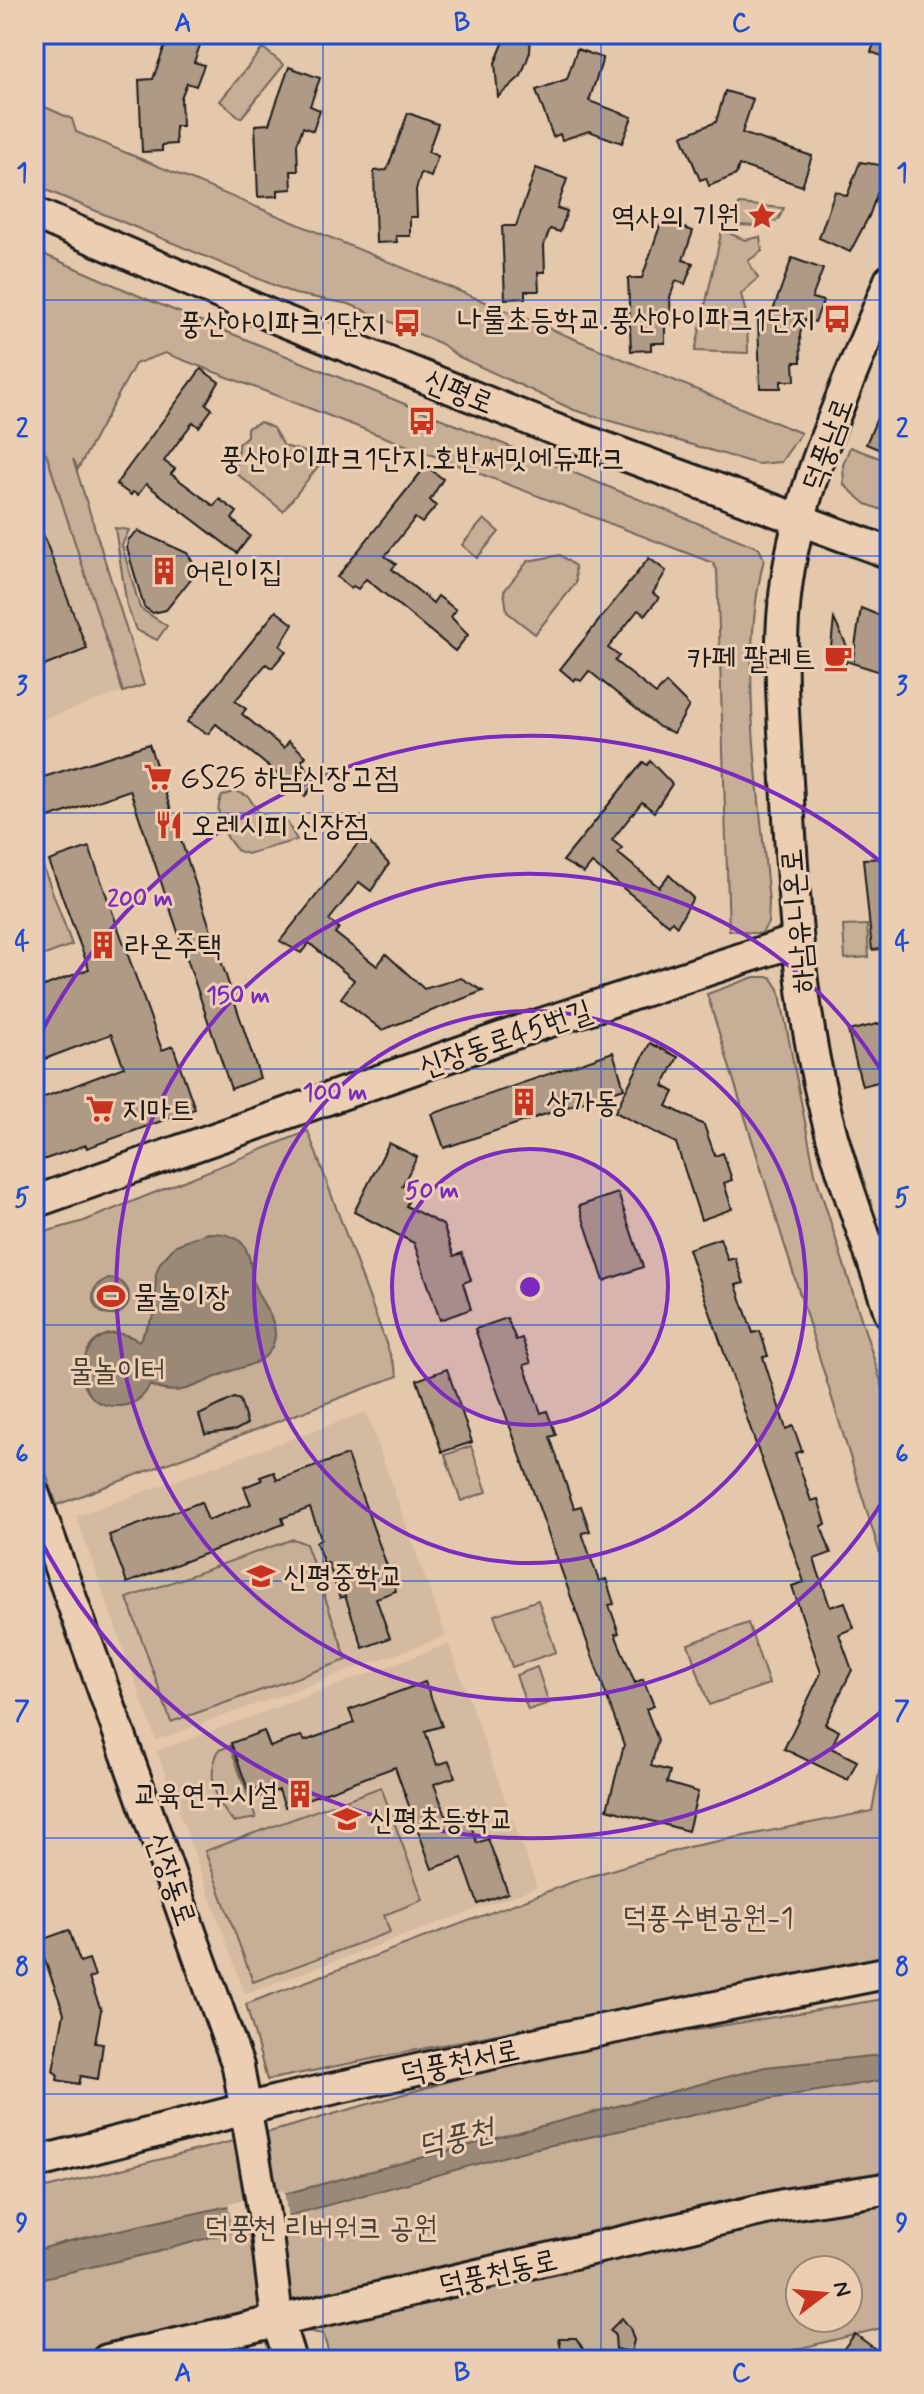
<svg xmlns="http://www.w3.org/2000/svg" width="924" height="2394" font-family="Mynerve,'Poor Story',sans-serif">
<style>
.built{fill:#d4baa1}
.green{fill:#c6ae97;stroke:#71655a;stroke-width:2;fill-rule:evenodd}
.water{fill:#9a8977;stroke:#685d53;stroke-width:2}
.pier{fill:#e4c8ac}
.building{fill:#af9a86;stroke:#1c1c1c;stroke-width:2}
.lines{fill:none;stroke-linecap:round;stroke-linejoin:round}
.secondary-casing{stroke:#1c1c1c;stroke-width:36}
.secondary{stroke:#eccfb2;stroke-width:30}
.grid{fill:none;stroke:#1d4ed8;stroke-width:2;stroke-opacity:0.55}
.ring{fill:none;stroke:#7b2cbf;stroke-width:4}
.labels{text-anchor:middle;stroke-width:6;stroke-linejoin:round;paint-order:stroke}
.poi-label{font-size:30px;fill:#1c1c1c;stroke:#eccfb2;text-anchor:start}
.street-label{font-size:30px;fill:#1c1c1c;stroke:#eccfb2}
.park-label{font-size:30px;fill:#46403b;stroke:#eccfb2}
.water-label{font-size:32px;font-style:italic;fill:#48423c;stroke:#eccfb2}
.centre{fill:#7b2cbf;stroke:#eccfb2;stroke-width:4}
.ring-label{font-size:24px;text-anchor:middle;font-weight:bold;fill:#7b2cbf;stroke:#eccfb2;stroke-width:6;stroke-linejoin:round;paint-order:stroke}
.neatline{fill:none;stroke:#1d4ed8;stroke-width:3}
.grid-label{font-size:26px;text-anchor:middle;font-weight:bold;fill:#1d4ed8}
</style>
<rect width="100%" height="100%" fill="#e4c8ac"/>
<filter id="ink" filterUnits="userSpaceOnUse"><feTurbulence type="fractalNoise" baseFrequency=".0125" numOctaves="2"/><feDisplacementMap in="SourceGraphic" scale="16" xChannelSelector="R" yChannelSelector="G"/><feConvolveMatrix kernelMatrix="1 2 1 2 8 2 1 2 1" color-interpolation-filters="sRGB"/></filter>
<g filter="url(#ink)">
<g class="built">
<polygon points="34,446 46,453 123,692 34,722"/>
<polygon points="366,1412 446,1636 156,1740 76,1516"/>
<polygon points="449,1644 537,1887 245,1994 157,1751"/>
</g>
<g class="green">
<polygon points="263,48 284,65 241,118 220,101"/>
<polygon points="34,102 72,119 76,132 801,433 781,462 757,464 574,410 457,356 442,344 349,304 295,294 34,185"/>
<polygon points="739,204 784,208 778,220 761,226 736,225"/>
<polygon points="722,230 745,240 760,237 762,251 748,261 758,278 741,294 747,317 748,353 695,351"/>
<path d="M 34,250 L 144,298 L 759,548 L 764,559 C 737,669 760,792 769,903 L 768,923 L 761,934 L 729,930 L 717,570 L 713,563 L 165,353 L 135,364 L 78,469 L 73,459 L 144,685 L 123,692 L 46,453 L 34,446 Z"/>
<polygon points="260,422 273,428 284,446 305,452 320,464 283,511 236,473 238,444 247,436 247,428"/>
<polygon points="850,447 890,462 890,513 866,504 844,485 843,465"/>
<polygon points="484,519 499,532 477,558 462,545"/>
<polygon points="115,528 129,530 122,545 140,608 167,626 157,640 136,630 127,606"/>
<polygon points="560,555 575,566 576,583 535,634 507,612 504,591 528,561"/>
<path d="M 235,791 L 248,796 L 259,813 L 287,822 L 297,840 L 247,854 L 238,851 C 226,839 212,813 222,796 Z"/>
<polygon points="37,850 72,945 34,959 34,851"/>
<polygon points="867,925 869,957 845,959 843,926"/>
<polygon points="754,977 771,977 779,989 815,1173 890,1410 890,1586 707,994"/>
<polygon points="308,1131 398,1376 57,1505 34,1439 34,1235 84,1221"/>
<polygon points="471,1446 487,1492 461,1501 445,1455"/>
<polygon points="293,1539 306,1544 347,1660 171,1722 127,1598"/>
<polygon points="538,1600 556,1652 512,1667 494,1615"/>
<polygon points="748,1623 769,1684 709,1705 688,1644"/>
<polygon points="537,1667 549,1703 528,1710 516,1675"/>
<polygon points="890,1714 890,1955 267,2080 246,2004 578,1880 688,1847 872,1811"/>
<path d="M 230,1746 L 256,1818 L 234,1822 C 214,1802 206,1775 219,1750 Z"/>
<polygon points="381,1787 423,1900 384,1915 390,1932 253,1982 205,1851"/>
<path d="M 890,1998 L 890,2326 L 753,2360 L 331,2360 L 323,2334 L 302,2330 L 182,2360 L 34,2360 L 34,2191 L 277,2130 L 538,2056 ZM 800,2270 L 848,2270 L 848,2318 L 800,2318 Z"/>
</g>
<g class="water">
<path d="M 208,1233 C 220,1233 233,1234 242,1243 C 252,1255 250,1270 254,1284 C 259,1302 280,1321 274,1341 C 269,1362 249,1365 231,1371 C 204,1380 179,1401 150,1385 C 144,1397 134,1405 120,1406 C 58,1410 79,1305 139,1341 L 155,1313 L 156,1274 L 160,1263 L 176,1245 Z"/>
<circle cx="111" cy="1297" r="18"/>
<polygon points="890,2054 890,2079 769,2099 528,2150 157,2252 34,2280 34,2251 65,2242 288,2193 765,2067"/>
</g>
<polygon class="pier" points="284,2190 288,2220 233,2235 228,2203"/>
<g class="building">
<polygon points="169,34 204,34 194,62 204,65 196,86 187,83 181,98 182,126 175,126 176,144 162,145 162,151 142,152 139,80 153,79"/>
<polygon points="507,34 531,34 530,52 521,76 498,97 495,63"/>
<polygon points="878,34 890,34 890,59 871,52"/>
<polygon points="577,49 603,58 589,101 632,117 622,143 589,131 562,140 560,134 553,137 536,90 567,79"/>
<polygon points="289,67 320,78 310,106 320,110 313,131 303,127 297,144 298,171 291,171 292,189 278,190 278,196 258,197 255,125 269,124"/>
<polygon points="725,91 753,99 742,133 812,156 802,186 739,165 736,175 709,186 706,178 700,180 682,136 716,122"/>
<polygon points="408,113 438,124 428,152 438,156 431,177 421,173 416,190 417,217 410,217 410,236 396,236 397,242 376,243 374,171 387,170"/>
<polygon points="860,162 887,166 869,216 850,252 819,238 835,191 847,196"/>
<polygon points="536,168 567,179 557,208 567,211 560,232 550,229 544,245 545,272 538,272 539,291 525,291 525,298 505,299 502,226 516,226"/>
<polygon points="662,220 693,231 683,260 693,263 685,284 676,281 670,297 671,324 665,324 665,343 651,343 651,350 631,351 628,278 642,278"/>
<polygon points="792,258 823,269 812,298 823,301 815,322 805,319 800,334 801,362 794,362 795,381 781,381 781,388 760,388 758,316 771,316"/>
<polygon points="201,369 219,382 206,404 212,409 199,427 193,422 164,461 175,469 171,474 214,506 219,499 237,512 232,519 250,536 237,553 146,484 138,495 133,492 131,495 116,484"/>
<polygon points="878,416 890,421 890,454 866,444"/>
<polygon points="426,466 443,479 430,500 436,506 422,523 415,518 385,556 396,564 392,569 433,603 438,596 456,610 451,617 468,635 455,651 366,579 358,589 353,586 351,589 337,577"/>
<polygon points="34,511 87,649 34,670 34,609 42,606 34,592"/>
<polygon points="138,531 187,553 195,566 193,576 166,610 153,613 144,607 127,548 128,540"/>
<polygon points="649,558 666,571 653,593 659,598 645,615 638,610 608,648 619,656 615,661 656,694 666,683 689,706 674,733 659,727 589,671 581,681 576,678 574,681 560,669"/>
<polygon points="861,608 890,620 890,675 846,661 845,667 829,665 834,619 853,659"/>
<polygon points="276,611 293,624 280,646 286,651 272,668 266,664 235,701 246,709 242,714 284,748 289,741 306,756 301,762 318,780 305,796 216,724 208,734 187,722"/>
<polygon points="149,744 260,1078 231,1089 130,790 34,823 34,780"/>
<polygon points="650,761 672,784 654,812 642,802 612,840 622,848 618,853 659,887 669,875 693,898 677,926 672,921 669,925 592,863 584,873 563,861 643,762 647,765"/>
<polygon points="360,841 365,845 368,841 389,864 371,891 359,882 329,920 339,928 335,933 377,966 386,954 424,989 461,978 483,991 382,1030 341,998 354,980 309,943 301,953 280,941"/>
<polygon points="89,847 162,1050 173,1046 195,1109 87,1148 86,1145 34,1163 34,1101 124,1067 111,1034 34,1063 34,990 89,969 49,861"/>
<polygon points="890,858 890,948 872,950 863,859"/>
<polygon points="890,1021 890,1079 862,1086 848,1031"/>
<polygon points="650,1043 678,1057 663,1086 674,1092 667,1106 704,1125 715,1156 723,1153 732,1180 724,1183 732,1209 701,1220 676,1143 615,1112"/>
<polygon points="613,1052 624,1088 444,1148 432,1114"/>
<polygon points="389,1143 417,1157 402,1186 413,1192 406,1206 443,1225 454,1256 462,1253 471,1280 463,1283 471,1309 440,1320 414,1243 354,1212"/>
<polygon points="618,1193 643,1267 604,1281 579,1206"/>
<polygon points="720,1238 728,1260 735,1258 744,1283 736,1285 753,1333 760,1331 768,1356 763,1357 786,1429 793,1426 802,1451 795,1453 811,1501 818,1499 826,1524 821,1526 831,1553 814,1559 830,1607 845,1602 854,1628 839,1634 852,1670 825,1724 839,1731 831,1748 857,1761 848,1780 784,1749 821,1673 792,1586 804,1582 688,1249"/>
<polygon points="507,1318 516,1340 522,1338 531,1363 524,1365 541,1413 547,1411 556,1435 550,1437 574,1508 581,1506 590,1531 582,1533 599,1581 606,1579 614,1604 609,1605 619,1633 615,1634 635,1683 643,1679 654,1706 646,1709 658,1740 651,1766 670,1771 667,1783 698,1792 688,1831 607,1809 624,1745 475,1329"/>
<polygon points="447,1369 472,1442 442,1452 417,1380"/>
<polygon points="234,1398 240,1400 247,1424 236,1430 205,1434 199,1415"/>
<polygon points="347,1455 396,1591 376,1598 390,1638 363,1648 345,1596 340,1598 328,1563 324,1564 316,1542 321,1538 310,1508 282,1518 284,1524 127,1583 109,1535 201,1502 208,1520 251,1504 244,1487 262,1480 260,1477 274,1472 277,1480"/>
<polygon points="425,1682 442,1726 425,1731 437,1765 449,1761 455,1777 434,1784 448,1821 467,1814 477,1843 488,1839 508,1893 478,1904 462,1858 432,1869 395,1767 285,1807 279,1790 260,1797 257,1789 249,1792 231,1743 264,1731 270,1747 301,1736 305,1741 354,1723 349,1710"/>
<polygon points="69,1930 80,1962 89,1959 95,1976 89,1978 101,2010 95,2043 103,2044 98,2079 81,2076 79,2084 57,2080 58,2075 53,2071 64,2013 38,1941"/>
<polygon points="622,2318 630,2328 634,2340 631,2352 616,2349 615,2336 610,2330"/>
<polygon points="855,2334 890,2360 835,2360"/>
<polygon points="559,2338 576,2338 590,2360 563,2360"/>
</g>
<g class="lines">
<defs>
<g id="secondary">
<polyline points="34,213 279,319 551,428 890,553"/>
<path d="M 890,280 C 849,384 793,494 784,607 C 778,670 785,736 788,800 C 794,903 799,1004 824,1105 C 840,1175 869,1244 890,1313"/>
<polyline points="34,1202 532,1027 796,941"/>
<polyline points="34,1495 238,2066 266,2226 277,2319 290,2360"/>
<polyline points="34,2163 277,2101 557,2039 890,1972"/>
<polyline points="107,2360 783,2205 890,2188"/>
</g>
</defs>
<use href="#secondary" class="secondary-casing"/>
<use href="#secondary" class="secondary"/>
</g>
</g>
<path class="grid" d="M 323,34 L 323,2360M 601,34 L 601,2360M 34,300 L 890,300M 34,556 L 890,556M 34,813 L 890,813M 34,1069 L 890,1069M 34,1325 L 890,1325M 34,1581 L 890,1581M 34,1838 L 890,1838M 34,2094 L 890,2094"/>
<circle cx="530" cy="1287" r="138" fill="#7b2cbf" fill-opacity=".12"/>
<g class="ring">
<circle cx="530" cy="1287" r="138"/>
<circle cx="530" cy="1287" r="276"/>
<path d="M889 1490A413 413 0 1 1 889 1084"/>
<path d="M888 1706A551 551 0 0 1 35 1529M35 1045A551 551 0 0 1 888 868"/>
</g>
<defs>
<symbol id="sight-bare" viewBox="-9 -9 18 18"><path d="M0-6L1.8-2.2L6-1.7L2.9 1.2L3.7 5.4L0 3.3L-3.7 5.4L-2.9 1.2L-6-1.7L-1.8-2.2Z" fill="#c8321e" stroke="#eccfb2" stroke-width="2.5" paint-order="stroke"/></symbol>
<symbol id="bus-bare" viewBox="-9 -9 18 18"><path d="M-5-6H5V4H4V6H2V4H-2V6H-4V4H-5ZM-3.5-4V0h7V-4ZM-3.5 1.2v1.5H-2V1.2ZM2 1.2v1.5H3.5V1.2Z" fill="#c8321e" stroke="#eccfb2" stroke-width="2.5" paint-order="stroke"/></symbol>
<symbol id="building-bare" viewBox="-9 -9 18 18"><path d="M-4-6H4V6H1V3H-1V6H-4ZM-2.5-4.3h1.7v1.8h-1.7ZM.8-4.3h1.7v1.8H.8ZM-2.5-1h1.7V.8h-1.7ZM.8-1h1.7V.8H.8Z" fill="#c8321e" stroke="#eccfb2" stroke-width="2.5" paint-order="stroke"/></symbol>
<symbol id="cafe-bare" viewBox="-9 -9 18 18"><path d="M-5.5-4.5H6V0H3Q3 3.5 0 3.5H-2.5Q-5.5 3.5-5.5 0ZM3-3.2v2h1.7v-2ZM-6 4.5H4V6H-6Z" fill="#c8321e" stroke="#eccfb2" stroke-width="2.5" paint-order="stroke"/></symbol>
<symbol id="supermarket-bare" viewBox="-9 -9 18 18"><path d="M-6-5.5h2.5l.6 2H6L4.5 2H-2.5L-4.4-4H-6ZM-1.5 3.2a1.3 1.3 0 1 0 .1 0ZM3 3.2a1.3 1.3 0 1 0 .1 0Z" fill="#c8321e" stroke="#eccfb2" stroke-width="2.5" paint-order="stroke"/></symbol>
<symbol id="restaurant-bare" viewBox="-9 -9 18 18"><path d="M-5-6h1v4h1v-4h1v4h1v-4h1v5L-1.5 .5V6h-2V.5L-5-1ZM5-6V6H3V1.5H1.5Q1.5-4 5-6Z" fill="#c8321e" stroke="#eccfb2" stroke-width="2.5" paint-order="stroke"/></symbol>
<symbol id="stadium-bare" viewBox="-9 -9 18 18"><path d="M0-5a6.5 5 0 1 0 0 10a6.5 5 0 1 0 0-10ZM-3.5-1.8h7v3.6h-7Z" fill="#c8321e" stroke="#eccfb2" stroke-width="2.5" paint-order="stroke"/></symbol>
<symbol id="school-bare" viewBox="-9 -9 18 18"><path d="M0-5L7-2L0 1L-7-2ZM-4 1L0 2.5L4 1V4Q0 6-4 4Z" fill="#c8321e" stroke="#eccfb2" stroke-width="2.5" paint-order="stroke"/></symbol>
</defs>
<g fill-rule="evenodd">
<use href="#sight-bare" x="742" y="196" width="40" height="40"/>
<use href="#bus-bare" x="817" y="299" width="40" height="40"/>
<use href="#bus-bare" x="387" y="303" width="40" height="40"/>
<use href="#bus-bare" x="402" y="401" width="40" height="40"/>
<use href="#building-bare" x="144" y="551" width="40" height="40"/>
<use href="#cafe-bare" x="818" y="638" width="40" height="40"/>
<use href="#supermarket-bare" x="138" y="757" width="40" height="40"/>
<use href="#restaurant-bare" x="149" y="805" width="40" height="40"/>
<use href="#building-bare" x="83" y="925" width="40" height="40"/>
<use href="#building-bare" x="504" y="1082" width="40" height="40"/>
<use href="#supermarket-bare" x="80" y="1089" width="40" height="40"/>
<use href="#stadium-bare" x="91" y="1276" width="40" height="40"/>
<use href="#school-bare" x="241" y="1556" width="40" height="40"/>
<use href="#building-bare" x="280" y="1774" width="40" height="40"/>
<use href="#school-bare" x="327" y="1799" width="40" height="40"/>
</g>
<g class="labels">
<g class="poi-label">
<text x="740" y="226" text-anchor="end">역사의 기원</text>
<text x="815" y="329" text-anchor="end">나룰초등학교.풍산아이파크1단지</text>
<text x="385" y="333" text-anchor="end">풍산아이파크1단지</text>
<text x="422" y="468" text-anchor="middle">풍산아이파크1단지.호반써밋에듀파크</text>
<text x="186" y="581">어린이집</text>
<text x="816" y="668" text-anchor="end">카페 팔레트</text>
<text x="180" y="787">GS25 하남신장고점</text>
<text x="191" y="835">오레시피 신장점</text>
<text x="125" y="955">라온주택</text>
<text x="546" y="1112">상가동</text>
<text x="122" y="1119">지마트</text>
<text x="133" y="1306">물놀이장</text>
<text x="283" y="1586">신평중학교</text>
<text x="278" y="1804" text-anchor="end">교육연구시설</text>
<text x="369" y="1829">신평초등학교</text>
</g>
<g class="street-label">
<text transform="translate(459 391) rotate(22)" y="10">신평로</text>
<text transform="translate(827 444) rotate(-70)" y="10">덕풍남로</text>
<text transform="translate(797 921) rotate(-95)" y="10">하남유니온로</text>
<text transform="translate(505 1038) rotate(-19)" y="10">신장동로45번길</text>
<text transform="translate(172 1879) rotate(71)" y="10">신장동로</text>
<text transform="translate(460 2061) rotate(-12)" y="10">덕풍천서로</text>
<text transform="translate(498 2272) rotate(-13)" y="10">덕풍천동로</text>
</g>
<g class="park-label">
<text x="117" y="1380">물놀이터</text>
<text x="708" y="1927">덕풍수변공원-1</text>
<text x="321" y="2237">덕풍천 리버워크 공원</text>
</g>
<g class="water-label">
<text transform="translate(455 2137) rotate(-14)" y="11">덕풍천</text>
</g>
</g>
<circle cx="530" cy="1287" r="12" class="centre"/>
<g class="ring-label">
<text x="140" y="906">200 m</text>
<text x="238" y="1003">150 m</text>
<text x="335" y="1100">100 m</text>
<text x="432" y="1198">50 m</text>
</g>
<rect width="924" height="2394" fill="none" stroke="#eccfb2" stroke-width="88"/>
<g transform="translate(824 2294) rotate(74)"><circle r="38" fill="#eccfb2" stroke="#998776" stroke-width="2"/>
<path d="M0-6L14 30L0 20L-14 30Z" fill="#c8321e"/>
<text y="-12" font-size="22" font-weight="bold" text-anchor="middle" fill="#1c1c1c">N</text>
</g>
<rect x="44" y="44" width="836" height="2306" class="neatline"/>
<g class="grid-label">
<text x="183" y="31">A</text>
<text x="462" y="31">B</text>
<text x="741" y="31">C</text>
<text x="22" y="181">1</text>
<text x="902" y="181">1</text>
<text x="22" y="437">2</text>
<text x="902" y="437">2</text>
<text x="22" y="694">3</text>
<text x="902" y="694">3</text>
<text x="22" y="950">4</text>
<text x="902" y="950">4</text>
<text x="22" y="1206">5</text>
<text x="902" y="1206">5</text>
<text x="22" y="1462">6</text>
<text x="902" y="1462">6</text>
<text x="22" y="1719">7</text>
<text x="902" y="1719">7</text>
<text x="22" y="1975">8</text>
<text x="902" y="1975">8</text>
<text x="22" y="2231">9</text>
<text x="902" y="2231">9</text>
<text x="183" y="2381">A</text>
<text x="462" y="2381">B</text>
<text x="741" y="2381">C</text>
</g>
</svg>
